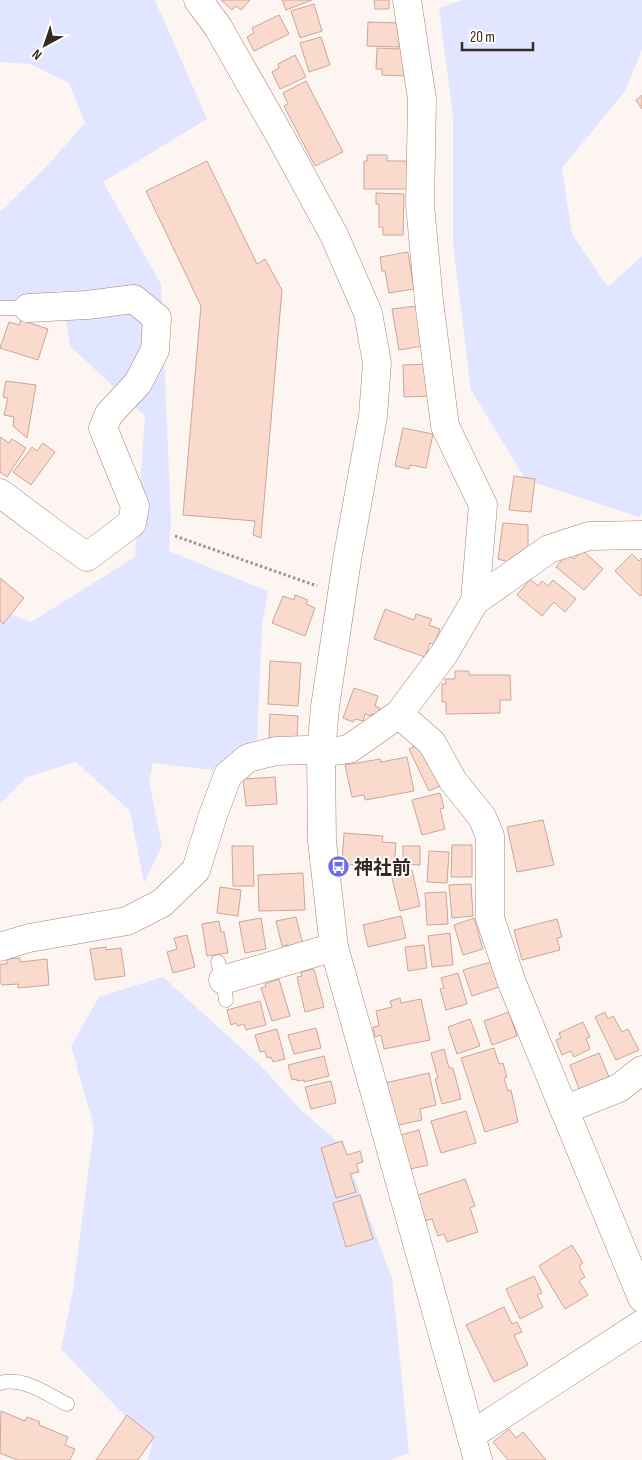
<svg xmlns="http://www.w3.org/2000/svg" width="642" height="1460" font-family="'Sofia Sans Condensed','Noto Sans JP',sans-serif">
<style>
.green{fill:#e1e5ff}
.building{fill:#fadacd;stroke:#cba696}
.lines{fill:none;stroke-linecap:round;stroke-linejoin:round}
.service-casing{stroke:#a88475;stroke-width:15}
.minor-casing{stroke:#a88475;stroke-width:29}
.tertiary-casing{stroke:#a88475;stroke-width:29}
.path{stroke:#9f938f;stroke-width:3;stroke-dasharray:2.5 2.5;stroke-linecap:butt}
.service{stroke:#fff;stroke-width:14}
.minor{stroke:#fff;stroke-width:28}
.tertiary{stroke:#fff;stroke-width:28}
.labels{text-anchor:middle;stroke-width:4;stroke-linejoin:round;paint-order:stroke}
.poi-label{font-size:19px;font-weight:bold;fill:#372822;stroke:#fff;text-anchor:start}
</style>
<rect width="100%" height="100%" fill="#fdf5f2"/>
<g class="green">
<polygon points="0,0 155,0 207,119 103,182 161,284 171,520 169,551 268,591 262,625 257,742 212,770 153,763 149,781 162,846 144,883 130,811 76,762 27,777 0,804 0,610 31,622 135,557 145,416 70,346 62,290 0,305 0,212 47,166 85,123 69,83 30,64 0,62"/>
<polygon points="462,0 642,0 642,50 625,91 562,168 572,234 608,287 642,256 642,514 639,517 526,480 471,390 453,244 453,116 439,8"/>
<polygon points="163,977 261,1066 300,1109 343,1147 392,1278 409,1453 391,1460 148,1460 152,1444 61,1349 73,1290 94,1127 71,1046 99,997"/>
</g>
<g class="building">
<polygon points="221,0 250,0 241,10 236,6 232,10"/>
<polygon points="282,0 312,0 286,10"/>
<polygon points="374,0 389,0 389,9 375,9"/>
<polygon points="314,4 322,31 300,38 291,11"/>
<polygon points="279,15 289,34 254,51 247,37 254,33 252,28"/>
<polygon points="368,22 400,23 399,47 367,46"/>
<polygon points="321,37 330,65 309,72 300,43"/>
<polygon points="377,48 403,49 406,76 382,75 382,69 376,69"/>
<polygon points="295,55 306,77 280,89 272,72 279,68 278,64"/>
<polygon points="306,81 343,152 315,166 284,106 288,104 283,93"/>
<polygon points="642,95 642,109 636,100"/>
<polygon points="367,155 387,155 387,161 411,161 412,189 364,189 364,161 367,161"/>
<polygon points="207,161 257,264 265,259 282,290 261,538 253,535 255,521 183,515 201,306 146,191"/>
<polygon points="376,193 404,194 403,235 383,235 383,227 379,227 379,204 376,204"/>
<polygon points="408,252 414,289 389,293 385,271 382,271 380,257"/>
<polygon points="416,306 423,346 399,350 392,309"/>
<polygon points="21,320 48,329 38,360 0,348 9,322 19,325"/>
<polygon points="430,364 431,396 404,397 403,365"/>
<polygon points="6,381 36,385 27,438 13,426 14,417 4,415 8,398 3,397"/>
<polygon points="403,428 433,434 426,468 410,465 409,469 395,466"/>
<polygon points="0,437 9,443 12,439 26,448 7,477 0,472"/>
<polygon points="43,443 55,452 31,485 13,472 32,447 37,451"/>
<polygon points="514,476 535,479 531,512 509,510"/>
<polygon points="503,523 528,525 528,548 509,562 498,559"/>
<polygon points="582,550 603,569 584,590 556,567 567,554 574,559"/>
<polygon points="632,554 639,561 642,558 642,595 640,596 615,571"/>
<polygon points="0,578 24,598 3,624 0,621"/>
<polygon points="530,579 538,586 542,581 548,586 553,580 576,599 565,612 554,602 542,616 517,595"/>
<polygon points="295,595 308,600 306,604 315,608 305,636 272,623 283,596 294,600"/>
<polygon points="385,609 414,620 416,614 432,619 429,625 440,629 434,645 430,643 425,657 374,639"/>
<polygon points="270,661 301,663 298,706 268,704"/>
<polygon points="455,671 469,671 469,675 510,675 511,700 500,700 500,713 446,714 446,702 442,702 442,684 446,684 445,679 455,679"/>
<polygon points="354,688 378,696 375,706 380,708 377,716 371,714 370,716 365,714 363,721 355,719 353,722 343,718"/>
<polygon points="270,714 298,716 297,739 269,738"/>
<polygon points="422,742 442,785 429,791 409,749"/>
<polygon points="407,757 414,791 365,800 364,795 352,797 345,765 380,759 381,762"/>
<polygon points="275,777 277,804 246,806 243,779"/>
<polygon points="440,793 444,808 440,809 445,829 422,835 412,800"/>
<polygon points="543,820 554,865 517,872 507,827"/>
<polygon points="344,833 383,836 382,842 396,843 394,868 342,864"/>
<polygon points="452,845 472,845 472,877 451,877"/>
<polygon points="232,846 253,846 254,886 233,886"/>
<polygon points="403,846 420,846 420,865 403,864"/>
<polygon points="429,851 449,852 447,883 427,882"/>
<polygon points="412,870 420,906 400,911 391,874"/>
<polygon points="303,873 305,910 259,911 258,875"/>
<polygon points="471,884 473,916 452,918 449,885"/>
<polygon points="220,887 241,890 238,916 217,913"/>
<polygon points="446,892 448,924 427,925 425,893"/>
<polygon points="401,916 406,938 368,947 363,925"/>
<polygon points="296,917 303,945 289,948 288,945 282,946 276,921"/>
<polygon points="261,918 266,949 245,953 239,922"/>
<polygon points="474,918 483,949 463,955 454,925"/>
<polygon points="557,919 562,937 557,938 560,950 522,960 514,930"/>
<polygon points="219,921 221,932 224,932 228,953 207,956 202,924"/>
<polygon points="450,933 453,965 432,967 428,936"/>
<polygon points="187,935 195,967 173,973 167,952 177,949 174,938"/>
<polygon points="424,945 427,968 408,971 405,947"/>
<polygon points="106,947 106,950 121,948 125,976 95,980 90,949"/>
<polygon points="20,958 20,962 47,959 49,985 18,988 18,984 2,985 0,982 0,964 7,964 7,959"/>
<polygon points="491,962 499,987 472,996 463,970"/>
<polygon points="314,969 324,1007 305,1012 297,977 302,976 301,972"/>
<polygon points="458,973 467,1004 446,1010 440,989 444,988 441,978"/>
<polygon points="279,979 290,1016 272,1021 261,988 266,987 265,984"/>
<polygon points="400,998 401,1003 421,999 430,1040 384,1049 381,1035 375,1037 373,1027 379,1026 376,1011 392,1007 390,1001"/>
<polygon points="260,1001 266,1025 246,1030 244,1024 237,1026 236,1023 231,1025 227,1010"/>
<polygon points="509,1012 517,1036 492,1045 484,1021"/>
<polygon points="605,1012 608,1019 613,1016 622,1032 628,1029 639,1050 616,1060 595,1017"/>
<polygon points="470,1019 480,1046 457,1054 448,1027"/>
<polygon points="583,1022 590,1037 586,1039 590,1049 574,1057 571,1051 562,1055 556,1040 561,1038 559,1033"/>
<polygon points="316,1028 321,1048 294,1054 288,1035"/>
<polygon points="277,1029 285,1059 273,1062 271,1057 267,1058 265,1051 260,1052 255,1035"/>
<polygon points="494,1048 499,1064 503,1063 507,1077 504,1078 508,1091 511,1090 518,1122 485,1132 461,1058"/>
<polygon points="444,1049 449,1068 453,1068 461,1099 442,1104 435,1079 438,1078 431,1053"/>
<polygon points="599,1053 609,1077 579,1089 570,1065"/>
<polygon points="324,1056 329,1076 304,1082 304,1080 297,1081 297,1079 292,1080 288,1065"/>
<polygon points="429,1073 436,1105 420,1109 422,1120 394,1126 385,1083"/>
<polygon points="331,1081 336,1103 311,1109 305,1087"/>
<polygon points="466,1111 476,1143 441,1153 431,1121"/>
<polygon points="419,1130 428,1165 406,1170 397,1136"/>
<polygon points="342,1141 347,1155 360,1151 363,1162 356,1164 359,1172 350,1174 356,1192 336,1198 321,1148"/>
<polygon points="465,1179 475,1206 470,1208 478,1232 447,1242 444,1234 438,1236 432,1219 424,1221 418,1203 420,1202 418,1195"/>
<polygon points="360,1195 373,1239 346,1247 333,1203"/>
<polygon points="572,1245 583,1263 579,1266 585,1277 579,1281 588,1295 565,1309 539,1266"/>
<polygon points="534,1276 542,1293 537,1295 543,1307 520,1319 506,1289"/>
<polygon points="504,1307 512,1324 517,1322 522,1332 514,1335 528,1365 494,1382 466,1325"/>
<polygon points="1,1411 25,1421 27,1417 40,1422 39,1425 68,1437 65,1445 75,1449 70,1460 17,1460 0,1453"/>
<polygon points="127,1415 154,1437 138,1460 96,1460"/>
<polygon points="509,1429 516,1438 523,1432 546,1460 508,1460 493,1442"/>
</g>
<g class="lines">
<defs>
<g id="service">
<polyline points="0,308 28,308"/>
<polyline points="218,962 223,980 226,1000"/>
<path d="M 0,1383 C 23,1376 48,1395 67,1404"/>
</g>
<g id="minor">
<polyline points="407,0 422,99 420,205 429,301 445,426 483,505 475,601"/>
<polyline points="0,493 52,532 87,557 132,523 135,506 103,428 109,414 138,383 155,350 157,318 134,299 87,305 28,308"/>
<polyline points="399,714 432,743 453,781 482,817 490,836 490,918 512,983 642,1298"/>
<polyline points="0,947 29,938 127,921 162,903 196,870 213,815 228,775 248,758 276,751 306,750 321,753 349,749 399,714 444,654 475,601 549,549 589,536 642,535"/>
<polyline points="223,980 334,947"/>
<polyline points="564,1110 619,1088 642,1070"/>
<polyline points="471,1435 642,1324"/>
</g>
<polyline id="tertiary" points="198,0 218,27 279,134 334,235 368,313 377,363 373,416 347,560 325,707 321,753 322,841 334,947 478,1460"/>
</defs>
<use href="#service" class="service-casing"/>
<use href="#minor" class="minor-casing"/>
<use href="#tertiary" class="tertiary-casing"/>
<polyline class="path" points="175,536 317,586"/>
<use href="#service" class="service"/>
<use href="#minor" class="minor"/>
<use href="#tertiary" class="tertiary"/>
</g>
<defs>
<symbol id="bus-disc" viewBox="-11 -11 22 22"><circle r="9.5" fill="#6a6de6" stroke="#fff"/><path d="M-5-6H5V4H4V6H2V4H-2V6H-4V4H-5ZM-3.5-4V0h7V-4ZM-3.5 1.2v1.5H-2V1.2ZM2 1.2v1.5H3.5V1.2Z" fill="#fff"/></symbol>
</defs>
<g fill-rule="evenodd">
<use href="#bus-disc" x="326" y="854" width="25" height="25"/>
</g>
<g class="labels">
<g class="poi-label">
<text x="354" y="874">神社前</text>
</g>
</g>
<g transform="translate(45 45) rotate(220)" stroke="#ffffff" stroke-width="4" paint-order="stroke">
<path d="M0-4L9 19L0 12L-9 19Z" fill="#372822"/>
<text y="-8" font-size="14" font-weight="bold" text-anchor="middle" fill="#372822">N</text>
</g>
<path d="M462 42v8h71v-8" fill="none" stroke="#372822" stroke-width="2.5"/>
<text x="470" y="42" font-size="15" fill="#372822" stroke="#ffffff" stroke-width="4" paint-order="stroke">20 m</text>
</svg>
